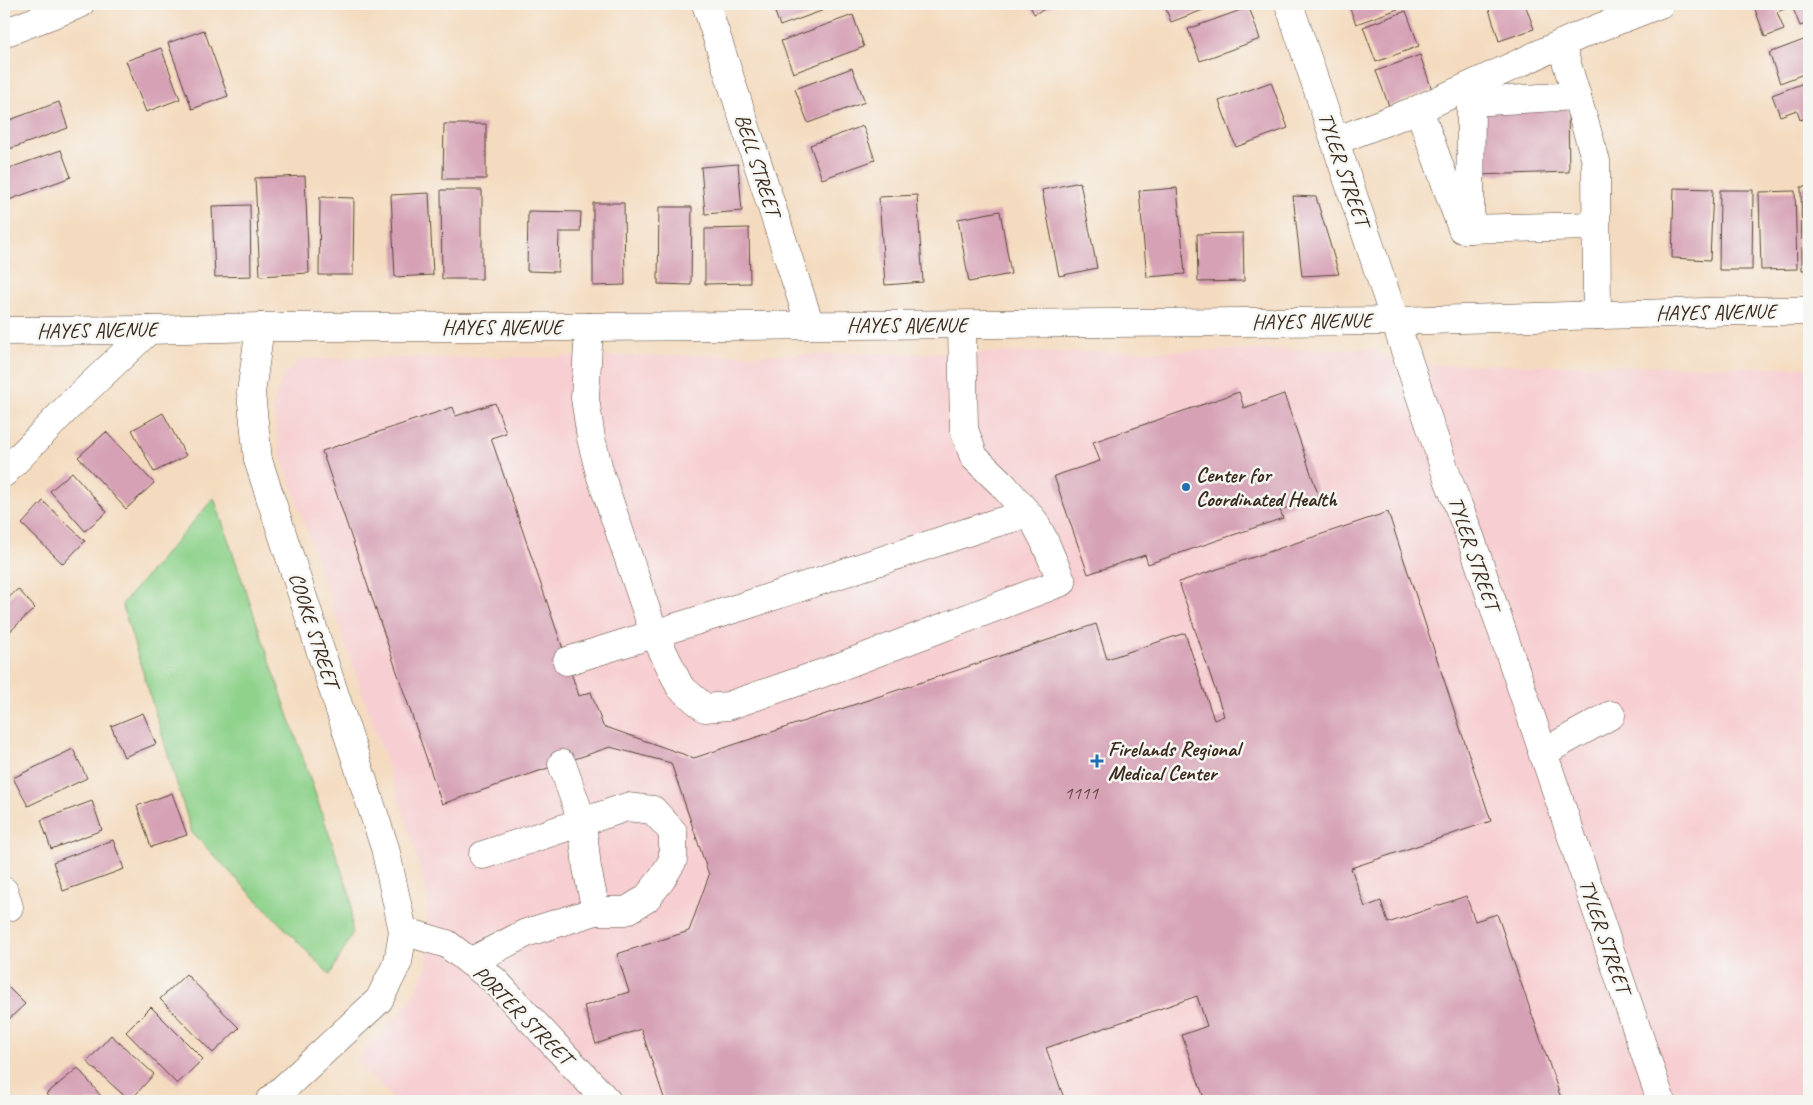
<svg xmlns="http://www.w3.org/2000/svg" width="1813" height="1105" font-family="Caveat,sans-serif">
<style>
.built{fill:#f7cfd2}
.green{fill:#8ed28b;stroke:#647e54}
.building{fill:#d6a1b5}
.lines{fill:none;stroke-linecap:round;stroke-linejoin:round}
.minor-casing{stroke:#574536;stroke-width:29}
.major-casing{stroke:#574536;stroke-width:29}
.minor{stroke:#fff;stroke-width:28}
.major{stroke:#fff;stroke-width:28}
.poi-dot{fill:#1f6fb2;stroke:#f6f6f2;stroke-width:2}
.labels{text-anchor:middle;stroke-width:5;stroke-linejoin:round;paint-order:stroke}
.number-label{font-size:19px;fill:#624844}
.street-label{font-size:21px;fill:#3b2a1e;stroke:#f6f6f2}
.poi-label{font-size:21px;font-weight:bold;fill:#3b2a1e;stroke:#f6f6f2;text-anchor:start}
</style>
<rect width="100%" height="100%" fill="#f6f6f2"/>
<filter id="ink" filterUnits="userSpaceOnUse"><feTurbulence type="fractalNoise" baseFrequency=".02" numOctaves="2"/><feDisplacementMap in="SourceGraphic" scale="10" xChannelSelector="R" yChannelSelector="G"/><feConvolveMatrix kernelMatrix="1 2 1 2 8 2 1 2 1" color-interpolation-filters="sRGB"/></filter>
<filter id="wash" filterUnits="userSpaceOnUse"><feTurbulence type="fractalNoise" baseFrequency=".0096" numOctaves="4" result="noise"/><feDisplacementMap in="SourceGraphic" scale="20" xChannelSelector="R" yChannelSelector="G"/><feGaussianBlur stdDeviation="1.12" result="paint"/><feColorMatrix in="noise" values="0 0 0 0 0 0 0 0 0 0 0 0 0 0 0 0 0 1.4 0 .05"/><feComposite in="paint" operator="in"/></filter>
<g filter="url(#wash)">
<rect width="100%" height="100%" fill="#f4dbbf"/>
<polygon class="built" points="1372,349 1399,364 1809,367 1809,666 1803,668 1809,686 1809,1101 396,1101 367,1073 357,1058 409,1002 427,968 427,896 411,835 280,452 273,404 283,376 301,359"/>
<polygon class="green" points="214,498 351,898 352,934 330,975 192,833 122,604"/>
<g id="blocks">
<g class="building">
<polygon points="772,4 834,4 835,6 780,26"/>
<polygon points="1029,4 1056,4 1034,14"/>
<polygon points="1164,4 1219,4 1171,22"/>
<polygon points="1348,4 1412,4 1356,24"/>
<polygon points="1507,4 1525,4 1534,29 1499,41 1489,9"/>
<polygon points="1753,4 1809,4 1809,23 1800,26 1792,6 1777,12 1784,30 1765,37"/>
<polygon points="1249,7 1260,39 1200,61 1188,29"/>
<polygon points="1406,11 1419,46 1376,62 1363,27"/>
<polygon points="853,15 864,47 793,73 781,41"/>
<polygon points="204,30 228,96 192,109 168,43"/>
<polygon points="1809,38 1809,72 1780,83 1769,53"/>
<polygon points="161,48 180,99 146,112 126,61"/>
<polygon points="1420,55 1432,90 1389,106 1376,71"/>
<polygon points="852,68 865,102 808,123 795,89"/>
<polygon points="1809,81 1809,117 1800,120 1797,110 1780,116 1772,95"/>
<polygon points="1271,82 1288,128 1236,147 1219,101"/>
<polygon points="59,102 68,128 4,151 4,122"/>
<polygon points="1568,107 1569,172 1477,175 1475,109"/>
<polygon points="444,124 486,124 486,179 443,179"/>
<polygon points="863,126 875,160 822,179 810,145"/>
<polygon points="61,150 71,177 6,201 4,196 4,170"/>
<polygon points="738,164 742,211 705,214 701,167"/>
<polygon points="305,176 309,273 260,276 255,178"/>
<polygon points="1080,182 1097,268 1059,276 1042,190"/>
<polygon points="1809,186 1809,270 1802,270 1801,187"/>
<polygon points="1177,188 1185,274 1147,277 1139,191"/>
<polygon points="1674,188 1713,189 1710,260 1672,258"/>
<polygon points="441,190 482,190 482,279 442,279"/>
<polygon points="1720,190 1753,190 1752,270 1719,270"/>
<polygon points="1795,191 1797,269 1761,270 1759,192"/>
<polygon points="429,193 433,275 395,277 391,195"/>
<polygon points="917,195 923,282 885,285 879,197"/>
<polygon points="1293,196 1316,197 1339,274 1302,276"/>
<polygon points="320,197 354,198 353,275 319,275"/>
<polygon points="593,203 624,203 625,285 593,286"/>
<polygon points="250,205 251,276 215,277 212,206"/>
<polygon points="659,207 692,207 691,285 658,284"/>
<polygon points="528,211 581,212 580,232 559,232 558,272 527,271"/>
<polygon points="1000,211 1011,274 969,282 958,219"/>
<polygon points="749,228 750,283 705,284 705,229"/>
<polygon points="1243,233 1244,281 1198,282 1197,234"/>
<polygon points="1239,392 1244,408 1284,394 1319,497 1280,510 1283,518 1148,564 1145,555 1088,574 1054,476 1100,461 1093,442"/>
<polygon points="495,403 506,433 491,438 579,696 591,692 603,726 694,758 1096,624 1107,659 1185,633 1214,720 1224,716 1179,582 1388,512 1491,821 1351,868 1365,907 1381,901 1388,923 1466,896 1475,921 1497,914 1562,1101 1205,1101 1182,1035 1207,1026 1197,996 1046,1048 1065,1101 665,1101 641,1029 596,1044 584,1006 629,992 617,954 689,931 709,875 671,763 610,747 442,804 322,451 453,407 456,416"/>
<polygon points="163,413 186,456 154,472 132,430"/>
<polygon points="106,432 154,483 126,509 78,457"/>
<polygon points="72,472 107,512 85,531 50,491"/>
<polygon points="43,501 85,541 63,564 22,524"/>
<polygon points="18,589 35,608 4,637 4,602"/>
<polygon points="143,713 156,744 124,757 111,726"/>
<polygon points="73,749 87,778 28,806 13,778"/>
<polygon points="172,793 187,835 151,847 137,806"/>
<polygon points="92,801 102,830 51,849 41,820"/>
<polygon points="113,840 124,869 63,891 53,862"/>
<polygon points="186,974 239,1028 213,1053 160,999"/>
<polygon points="6,985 25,1004 6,1022 4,1020 4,987"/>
<polygon points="151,1007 203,1059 177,1084 126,1032"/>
<polygon points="111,1035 154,1074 130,1101 87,1062"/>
<polygon points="78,1068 105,1101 52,1101 46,1094"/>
</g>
</g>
</g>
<g filter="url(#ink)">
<use href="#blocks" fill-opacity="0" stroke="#574536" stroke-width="1"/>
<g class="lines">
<defs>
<g id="minor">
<polyline points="706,4 810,325"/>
<polyline points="1289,4 1448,479 1471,539 1661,1101"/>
<polyline points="4,33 80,4"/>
<polyline points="1561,44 1596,161 1597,315"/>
<polyline points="1419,109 1462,229 1596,226"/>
<polyline points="1335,141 1419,109 1583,34 1660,4"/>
<polyline points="1470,229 1471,102 1577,96"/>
<polyline points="260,327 251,393 258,460 385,848 403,931 398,962 379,1000 270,1101"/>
<polyline points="589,327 585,398 591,438 600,474 654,633 680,687 705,708 728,706 823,673 1062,582 1044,540 1034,521 1002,484 974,457 964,429 962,325"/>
<polyline points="4,473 67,408 149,330"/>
<polyline points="567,661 744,606 995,523 1028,514"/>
<polyline points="1542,753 1611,715"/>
<polyline points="562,764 582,821 587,868 596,911"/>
<polyline points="4,891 9,907"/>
<polyline points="403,931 447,944 495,981 607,1101"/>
<polyline points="470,962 526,933 596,911 626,911 646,899 661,880 673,860 673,832 653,810 627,807 483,855"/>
</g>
<polyline id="major" points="4,331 149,330 260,327 589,327 1395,321 1740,311 1809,311"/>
</defs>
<use href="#minor" class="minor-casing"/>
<use href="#major" class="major-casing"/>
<use href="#minor" class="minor"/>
<use href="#major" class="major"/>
</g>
</g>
<g class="poi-dot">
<circle cx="1186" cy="487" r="5"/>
<path d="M1094.5 753.5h5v5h5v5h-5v5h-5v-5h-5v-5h5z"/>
</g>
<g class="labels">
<g class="number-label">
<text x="1081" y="799">1111</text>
</g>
<g class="street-label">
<text transform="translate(758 165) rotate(72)" y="7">BELL STREET</text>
<text transform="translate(1344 169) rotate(71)" y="7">TYLER STREET</text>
<text transform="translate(1716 312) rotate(-1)" y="7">HAYES AVENUE</text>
<text transform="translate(1312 321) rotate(-1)" y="7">HAYES AVENUE</text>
<text x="907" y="332">HAYES AVENUE</text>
<text x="502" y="334">HAYES AVENUE</text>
<text transform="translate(97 330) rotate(-1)" y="7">HAYES AVENUE</text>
<text transform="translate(1474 553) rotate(71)" y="7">TYLER STREET</text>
<text transform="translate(314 630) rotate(72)" y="7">COOKE STREET</text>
<text transform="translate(1605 936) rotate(71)" y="7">TYLER STREET</text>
<text transform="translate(523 1015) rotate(45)" y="7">PORTER STREET</text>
</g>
<g class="poi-label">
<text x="1196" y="482">Center for<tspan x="1196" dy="24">Coordinated Health</tspan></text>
<text x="1108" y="756">Firelands Regional<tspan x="1108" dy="24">Medical Center</tspan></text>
</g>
</g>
<rect width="1813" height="1105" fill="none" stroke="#f6f6f2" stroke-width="20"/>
</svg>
